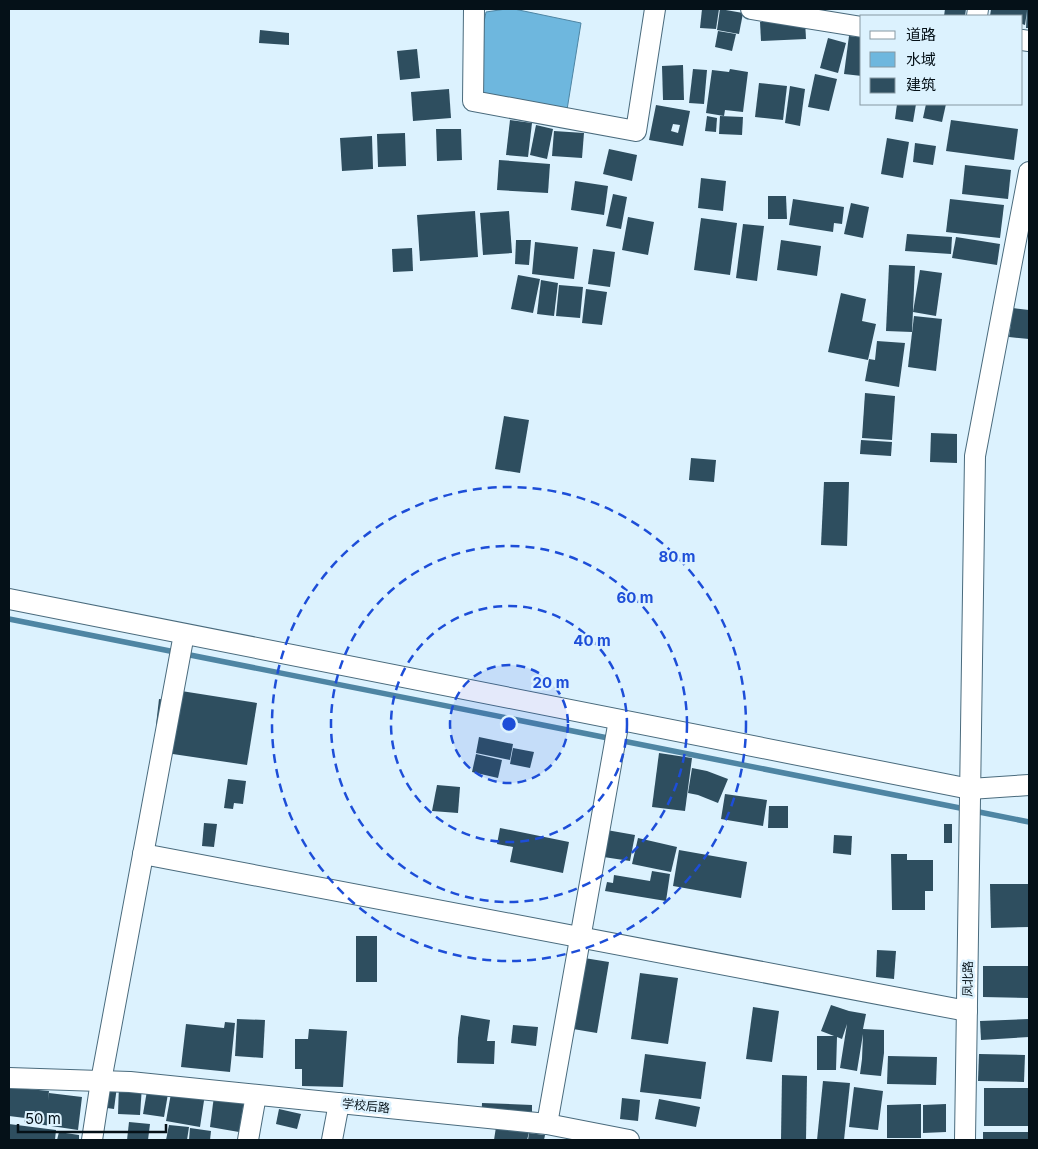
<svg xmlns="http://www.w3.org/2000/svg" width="1038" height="1149" font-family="Inter,'Noto Sans SC',sans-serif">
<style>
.water{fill:#6eb7de;stroke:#4e85a3}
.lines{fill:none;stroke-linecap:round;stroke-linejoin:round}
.stream{stroke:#4e85a3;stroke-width:5.5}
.building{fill:#2e4e5f;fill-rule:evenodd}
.minor-casing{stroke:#4a6b7d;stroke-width:22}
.minor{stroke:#fff;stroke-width:20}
.ring{fill:none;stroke:#1d4ed8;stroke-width:2.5;stroke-dasharray:9 6}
.labels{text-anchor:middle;stroke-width:5;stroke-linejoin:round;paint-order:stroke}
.street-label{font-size:12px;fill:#051118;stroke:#dcf2fe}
.centre{fill:#1d4ed8;stroke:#dcf2fe;stroke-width:2.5}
.ring-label{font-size:15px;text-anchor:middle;font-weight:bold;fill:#1d4ed8;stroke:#dcf2fe;stroke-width:5;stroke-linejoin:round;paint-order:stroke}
</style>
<rect width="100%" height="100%" fill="#dcf2fe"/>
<polygon class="water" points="506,9 514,9 581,23 566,116 491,99 480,92 479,47 486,12"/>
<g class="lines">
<g class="stream">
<polyline points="9,619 965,809"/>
<polyline points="974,811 1029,822"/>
</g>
</g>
<g class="building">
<polygon points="702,9 719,9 716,29 700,28"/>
<polygon points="720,9 743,13 739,34 717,30"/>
<polygon points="945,9 966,9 965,16 944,16"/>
<polygon points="991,9 1029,9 1029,28 1026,28 1027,11 1025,25 1022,24 1022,16 990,16"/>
<polygon points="805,20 806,39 761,41 760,22"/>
<polygon points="260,30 289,33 289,45 259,43"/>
<polygon points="718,31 736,34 732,51 715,47"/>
<polygon points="849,36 862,37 862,76 844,74"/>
<polygon points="828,38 846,43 838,73 820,68"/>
<polygon points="417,49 420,78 400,80 397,51"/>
<polygon points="683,65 684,100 663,100 662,66"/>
<polygon points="693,69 707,70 704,104 689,103"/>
<polygon points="730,69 748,72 743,112 725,110 724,116 706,113 712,70 729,72"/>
<polygon points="815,74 837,79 829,111 808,107"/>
<polygon points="759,83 787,86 783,120 755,117"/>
<polygon points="790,86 805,89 800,126 785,123"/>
<polygon points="449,89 451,118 413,121 411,92"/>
<polygon points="897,104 916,104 913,122 895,119"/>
<polygon points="926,104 946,104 942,122 923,118"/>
<path d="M 656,105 L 690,111 L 683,146 L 649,140 ZM 673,124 L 680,125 L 678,133 L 671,131 Z"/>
<polygon points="707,116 717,118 716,132 705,131"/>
<polygon points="720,116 743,117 742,135 719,134"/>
<polygon points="510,120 532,123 528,157 506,155"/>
<polygon points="951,120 1018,129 1014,160 946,151"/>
<polygon points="536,125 553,129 547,159 530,155"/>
<polygon points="436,129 461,129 462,160 437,161"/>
<polygon points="554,131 584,133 582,158 552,156"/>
<polygon points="405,133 406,166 378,167 377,134"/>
<polygon points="372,136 373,169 342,171 340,138"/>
<polygon points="887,138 909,142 903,178 881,174"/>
<polygon points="915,143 936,146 933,165 913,162"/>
<polygon points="609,149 637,155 632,181 603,174"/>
<polygon points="499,160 550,164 548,193 497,190"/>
<polygon points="965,165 1011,170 1008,199 962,194"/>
<polygon points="701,178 726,181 723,211 698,208"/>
<polygon points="575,181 608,186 604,215 571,210"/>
<polygon points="613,194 627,197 621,229 606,226"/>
<polygon points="768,196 786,196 787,219 768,219"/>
<polygon points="793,199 844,207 842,224 834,223 833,232 789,225"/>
<polygon points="950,199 1004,205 1000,238 946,232"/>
<polygon points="851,203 869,207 863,238 844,234"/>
<polygon points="475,211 478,257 420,261 417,215"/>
<polygon points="509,211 512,253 483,255 480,213"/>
<polygon points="628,217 654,222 648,255 622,250"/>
<polygon points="701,218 737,223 730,275 694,270"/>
<polygon points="743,224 764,226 757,281 736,278"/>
<polygon points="907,234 952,237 951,254 905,251"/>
<polygon points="956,237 1000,244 997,265 952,258"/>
<polygon points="516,240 531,240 529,265 515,264"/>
<polygon points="781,240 821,246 817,276 777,270"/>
<polygon points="535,242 578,247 574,279 532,274"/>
<polygon points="412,248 413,271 393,272 392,249"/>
<polygon points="593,249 615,252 610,287 588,284"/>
<polygon points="889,265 915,266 912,332 886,331"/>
<polygon points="920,270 942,273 936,316 913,312"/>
<polygon points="518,275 540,279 533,313 511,309"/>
<polygon points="541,280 558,283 554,316 537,314"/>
<polygon points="559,285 583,287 580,318 556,316"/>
<polygon points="586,289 607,292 602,325 582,323"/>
<polygon points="841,293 866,299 862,321 876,324 868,360 828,352"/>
<polygon points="1013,308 1029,310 1029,339 1009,337"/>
<polygon points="914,316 942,319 936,371 908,367"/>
<polygon points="877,341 905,343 899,387 865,381 869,359 875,360"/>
<polygon points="865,393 895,396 892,440 862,438"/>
<polygon points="504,416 529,420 520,473 495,469"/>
<polygon points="931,433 957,434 957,463 930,462"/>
<polygon points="861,440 892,442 891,456 860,454"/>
<polygon points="691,458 716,460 714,482 689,480"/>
<polygon points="824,482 849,482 847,546 821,545"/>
<polygon points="175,690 257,703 247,765 166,753"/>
<polygon points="159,699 170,700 166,727 156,725"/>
<polygon points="479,737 513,744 510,760 476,753"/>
<polygon points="513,748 534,752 530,768 510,764"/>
<polygon points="659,753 692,758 685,811 652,807"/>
<polygon points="476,754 502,760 498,778 472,772"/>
<polygon points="692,768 707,771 728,779 718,803 698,795 688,793"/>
<polygon points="228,779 246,781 243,804 234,803 233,809 224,808"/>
<polygon points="437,785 460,787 458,813 432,811"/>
<polygon points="725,794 767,800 763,826 721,819"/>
<polygon points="769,806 788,806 788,828 768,828"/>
<polygon points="204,823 217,824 214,847 202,846"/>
<rect x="944" y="824" width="8" height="19"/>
<polygon points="500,828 569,842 563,873 510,862 513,847 497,844"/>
<polygon points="601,829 635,835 630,861 597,856"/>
<polygon points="834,835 852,836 851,855 833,853"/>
<polygon points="638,838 677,847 671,872 632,864"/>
<polygon points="679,850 747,862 741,898 673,886"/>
<polygon points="891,854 907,854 907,860 933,860 933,891 925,891 925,910 892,910"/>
<polygon points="652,871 670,874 666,901 605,891 607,882 613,883 614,875 650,881"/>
<polygon points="990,884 1029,884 1029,927 991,928"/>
<rect x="356" y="936" width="21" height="46"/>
<polygon points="877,950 896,951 894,979 876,977"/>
<polygon points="578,957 609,962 597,1033 567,1028"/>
<polygon points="983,966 1029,966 1029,998 983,997"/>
<polygon points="640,973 678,978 668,1044 631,1039"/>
<polygon points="831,1005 849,1011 866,1014 863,1029 884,1030 884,1053 881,1076 860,1074 862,1059 863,1034 857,1071 840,1068 847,1024 842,1039 837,1037 836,1070 817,1070 817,1036 834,1036 821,1031"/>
<polygon points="753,1007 779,1011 772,1062 746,1059"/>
<polygon points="461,1015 490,1020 487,1041 495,1041 494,1064 457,1063 458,1038"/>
<polygon points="237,1019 265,1020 263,1058 235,1056"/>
<polygon points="1029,1019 1029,1037 981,1040 980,1021"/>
<polygon points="225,1022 235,1023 230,1072 181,1067 186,1024 224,1028"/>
<polygon points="513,1025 538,1027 536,1046 511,1043"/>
<polygon points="309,1029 347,1031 343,1087 302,1086 302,1069 295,1069 295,1039 308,1039"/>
<polygon points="645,1054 706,1062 701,1099 640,1092"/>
<polygon points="979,1054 1025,1055 1024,1082 978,1081"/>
<polygon points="888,1056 937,1057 936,1085 887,1084"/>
<polygon points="782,1075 807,1076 806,1140 781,1140"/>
<polygon points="118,1079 114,1109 93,1106"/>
<polygon points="823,1081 850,1083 844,1140 817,1140"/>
<polygon points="28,1085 28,1089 49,1091 48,1100 49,1093 82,1097 78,1130 24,1122 25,1118 9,1116 9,1088"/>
<polygon points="119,1085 142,1086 140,1115 118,1114"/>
<polygon points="148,1085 169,1088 164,1117 143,1114"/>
<polygon points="854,1087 883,1091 878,1130 849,1127"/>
<polygon points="172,1088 205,1094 200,1127 166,1121"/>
<rect x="984" y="1088" width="45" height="38"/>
<polygon points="214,1096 244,1101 239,1132 210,1127"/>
<polygon points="622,1098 640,1100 638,1121 620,1119"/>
<polygon points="659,1099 700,1107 696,1127 655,1119"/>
<polygon points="482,1103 532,1105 532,1121 527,1140 494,1140 496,1127 481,1127"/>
<polygon points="921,1104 921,1138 887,1138 887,1105"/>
<polygon points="946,1104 946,1132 923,1133 923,1105"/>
<polygon points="279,1109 301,1114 297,1129 276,1124"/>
<polygon points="129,1122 150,1124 148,1140 127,1140"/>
<polygon points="9,1124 56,1130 55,1140 9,1140"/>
<polygon points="169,1125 189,1127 187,1140 166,1140"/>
<polygon points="190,1128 211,1131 210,1140 189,1140"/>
<polygon points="59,1132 79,1135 79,1140 57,1140"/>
<rect x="983" y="1132" width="46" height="8"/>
<polygon points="529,1133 545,1135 544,1140 528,1140"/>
</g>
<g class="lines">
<defs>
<g id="minor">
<polyline points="474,9 473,101 636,131 655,9"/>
<polyline points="751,9 862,27"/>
<polyline points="977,16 978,9"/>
<polyline points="1022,40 1029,41"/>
<polyline points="9,599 970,789 1029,785"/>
<polyline points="143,854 967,1011"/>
<polyline points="9,1078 130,1082 547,1124 629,1140"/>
<polyline points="547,1124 619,720"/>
<polyline points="92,1140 101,1081 184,634"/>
<polyline points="248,1140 256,1095"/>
<polyline points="332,1140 339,1103"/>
<polyline points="965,1140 975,456 1029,172"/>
</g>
</defs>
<use href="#minor" class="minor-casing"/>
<use href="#minor" class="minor"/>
</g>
<circle cx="509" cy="724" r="59" fill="#1d4ed8" fill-opacity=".12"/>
<g class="ring">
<circle cx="509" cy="724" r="59"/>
<circle cx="509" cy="724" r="118"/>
<circle cx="509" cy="724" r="178"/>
<circle cx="509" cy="724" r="237"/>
</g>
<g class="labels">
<g class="street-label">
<text transform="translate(968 979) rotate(-89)" y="4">凤北路</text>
<text transform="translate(366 1106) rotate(6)" y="4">学校后路</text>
</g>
</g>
<circle cx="509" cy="724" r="8" class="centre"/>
<g class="ring-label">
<text x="677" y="562">80 m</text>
<text x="635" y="603">60 m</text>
<text x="592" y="646">40 m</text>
<text x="551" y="688">20 m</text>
</g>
<rect width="1038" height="1149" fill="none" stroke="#051118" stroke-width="20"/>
<rect x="860" y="15" width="162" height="90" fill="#dcf2fe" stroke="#8698a2"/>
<rect x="870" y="31" width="25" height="8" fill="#ffffff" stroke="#8698a2"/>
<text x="906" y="40" font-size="15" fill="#051118">道路</text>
<rect x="870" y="52" width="25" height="15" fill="#6eb7de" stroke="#8698a2"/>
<text x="906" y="65" font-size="15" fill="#051118">水域</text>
<rect x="870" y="78" width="25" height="15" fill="#2e4e5f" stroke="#8698a2"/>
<text x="906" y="90" font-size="15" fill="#051118">建筑</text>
<path d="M18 1124v8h148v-8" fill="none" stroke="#051118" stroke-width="2.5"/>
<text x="25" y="1124" font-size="15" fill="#051118" stroke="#dcf2fe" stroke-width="4" paint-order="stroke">50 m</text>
</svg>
